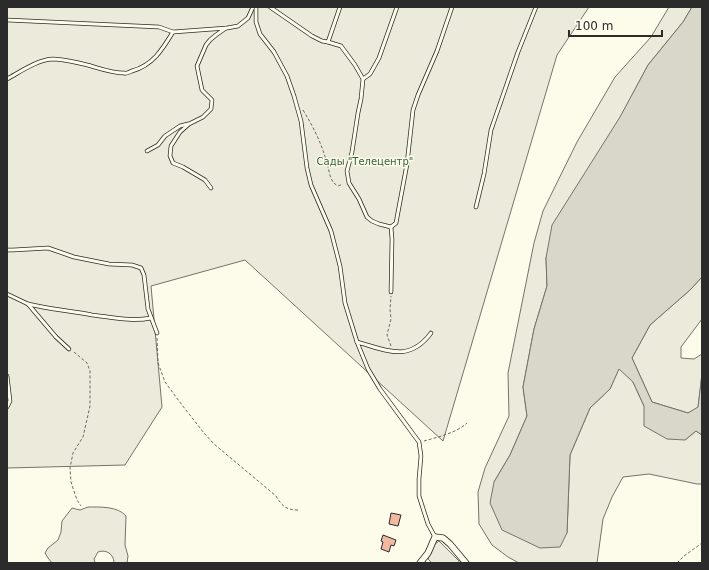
<svg xmlns="http://www.w3.org/2000/svg" width="709" height="570" font-family="'DejaVu Sans',sans-serif">
<style>
.green{fill:#ecebdb;stroke:#74746e}
.water{fill:#d8d7c9;stroke:#74746e}
.building{fill:#f2b8a0;stroke:#2b2b2b}
.lines{fill:none;stroke-linecap:round;stroke-linejoin:round}
.service-casing{stroke:#2b2b2b;stroke-width:4.5}
.minor-casing{stroke:#2b2b2b;stroke-width:7}
.path{stroke:#6a6964;stroke-width:1;stroke-dasharray:3 2;stroke-linecap:butt}
.service{stroke:#fdfbea;stroke-width:3}
.minor{stroke:#fdfbea;stroke-width:5.5}
.labels{text-anchor:middle;stroke-width:3;stroke-linejoin:round;paint-order:stroke}
.park-label{font-size:10px;fill:#34623c;stroke:#fdfbea}
</style>
<rect width="100%" height="100%" fill="#fdfbea"/>
<g class="green">
<polygon points="7,7 589,7 557,55 443,441 245,260 151,286 162,407 125,465 7,468"/>
<polygon points="669,7 692,7 683,22 648,65 546,258 547,286 534,329 523,387 527,416 510,455 494,482 567,533 570,455 590,408 610,389 619,368 633,382 644,406 685,440 696,431 702,435 702,484 697,484 649,474 623,477 612,497 603,519 597,563 519,563 508,557 492,545 479,524 478,492 485,468 509,416 508,373 534,243 543,211 577,142 615,77 651,37"/>
<polygon points="702,277 702,319 681,347 681,358 694,359 702,354 702,374 698,408 688,413 652,402 632,358 650,325 690,290"/>
<path d="M 88,507 C 99,507 118,506 126,516 L 125,545 L 128,556 L 127,563 L 114,563 C 114,554 106,549 98,552 L 94,559 L 95,563 L 52,563 L 48,558 L 45,553 L 48,548 L 58,540 L 61,532 L 62,521 L 72,508 L 80,510 Z"/>
<polygon points="439,541 459,561 459,563 432,563 428,559 435,544"/>
</g>
<polygon class="water" points="692,7 702,7 702,277 690,290 650,325 632,358 652,402 688,413 698,407 702,374 702,435 696,431 685,440 667,439 644,426 644,406 633,382 619,369 610,389 590,408 570,455 567,533 560,547 540,548 502,530 490,503 494,482 510,455 527,416 523,387 534,329 547,286 546,258 552,225 620,117 648,65 683,22"/>
<g class="building">
<polygon points="391,513 401,515 398,526 389,524"/>
<polygon points="383,535 396,540 394,546 391,545 389,552 381,549 383,542 381,541"/>
</g>
<g class="lines">
<defs>
<g id="service">
<polyline points="256,7 256,22 260,34 274,52 287,76 294,96 301,121 307,168 311,185 331,231 340,266 345,303 357,342 368,369 380,389 419,442 421,456 419,479 419,496 428,524 435,537"/>
<polyline points="270,7 312,36 322,41 328,42 341,46 355,65 363,79 361,99 358,113 352,152 347,171 349,183 359,199 367,217 372,221 379,224 391,227 396,223 407,164 413,110 418,95 437,51 452,7"/>
<polyline points="7,20 159,27 173,32"/>
<polyline points="328,42 340,7"/>
<path d="M 7,79 C 20,72 37,60 52,59 C 61,59 70,61 79,63 C 94,66 109,73 124,73 C 127,74 129,72 132,71 C 153,65 162,50 173,32 L 227,28 L 238,26 L 248,18 L 253,7"/>
<polyline points="363,79 370,74 379,58 397,7"/>
<polyline points="147,151 158,145 165,136 180,126 188,124"/>
<polyline points="211,188 205,180 183,167 173,163 170,156 171,146 180,132 189,124 203,117 211,109 212,100 202,90 197,66 206,45 210,40 216,35 226,28"/>
<polyline points="476,207 484,174 491,130 518,52 536,7"/>
<polyline points="391,227 392,239 391,292"/>
<polyline points="7,250 13,250 48,248 74,257 109,264 132,265 141,268 144,275 148,309 157,333"/>
<polyline points="7,294 28,304 56,337 69,349"/>
<path d="M 28,304 C 49,309 71,311 92,315 C 111,317 132,322 151,318"/>
<path d="M 357,342 C 386,350 409,363 431,333"/>
<polyline points="7,376 10,401 7,407"/>
</g>
<polyline id="minor" points="420,563 428,553 435,537 443,538 450,544 466,563"/>
</defs>
<use href="#service" class="service-casing"/>
<use href="#minor" class="minor-casing"/>
<g class="path">
<path d="M 303,110 C 315,130 322,144 328,167 C 330,174 330,182 338,186 L 343,184"/>
<path d="M 157,338 L 158,363 L 165,382 L 182,405 L 204,433 L 214,444 L 276,496 C 282,506 286,510 298,510"/>
<polyline points="391,346 387,335 391,319 390,309 391,296"/>
<polyline points="74,352 87,363 90,371 90,406 83,437 73,453 70,468 71,482 77,500 81,506"/>
<path d="M 424,441 C 438,437 456,433 467,423"/>
<polyline points="677,563 684,556 702,543"/>
</g>
<use href="#service" class="service"/>
<use href="#minor" class="minor"/>
</g>
<g class="labels">
<g class="park-label">
<text x="365" y="165">Сады "Телецентр"</text>
</g>
</g>
<rect width="709" height="570" fill="none" stroke="#2b2b2b" stroke-width="16"/>
<path d="M569 30v6h93v-6" fill="none" stroke="#2b2b2b" stroke-width="2"/>
<text x="575" y="30" font-size="12" fill="#2b2b2b" stroke="#fdfbea" stroke-width="3" paint-order="stroke">100 m</text>
</svg>
